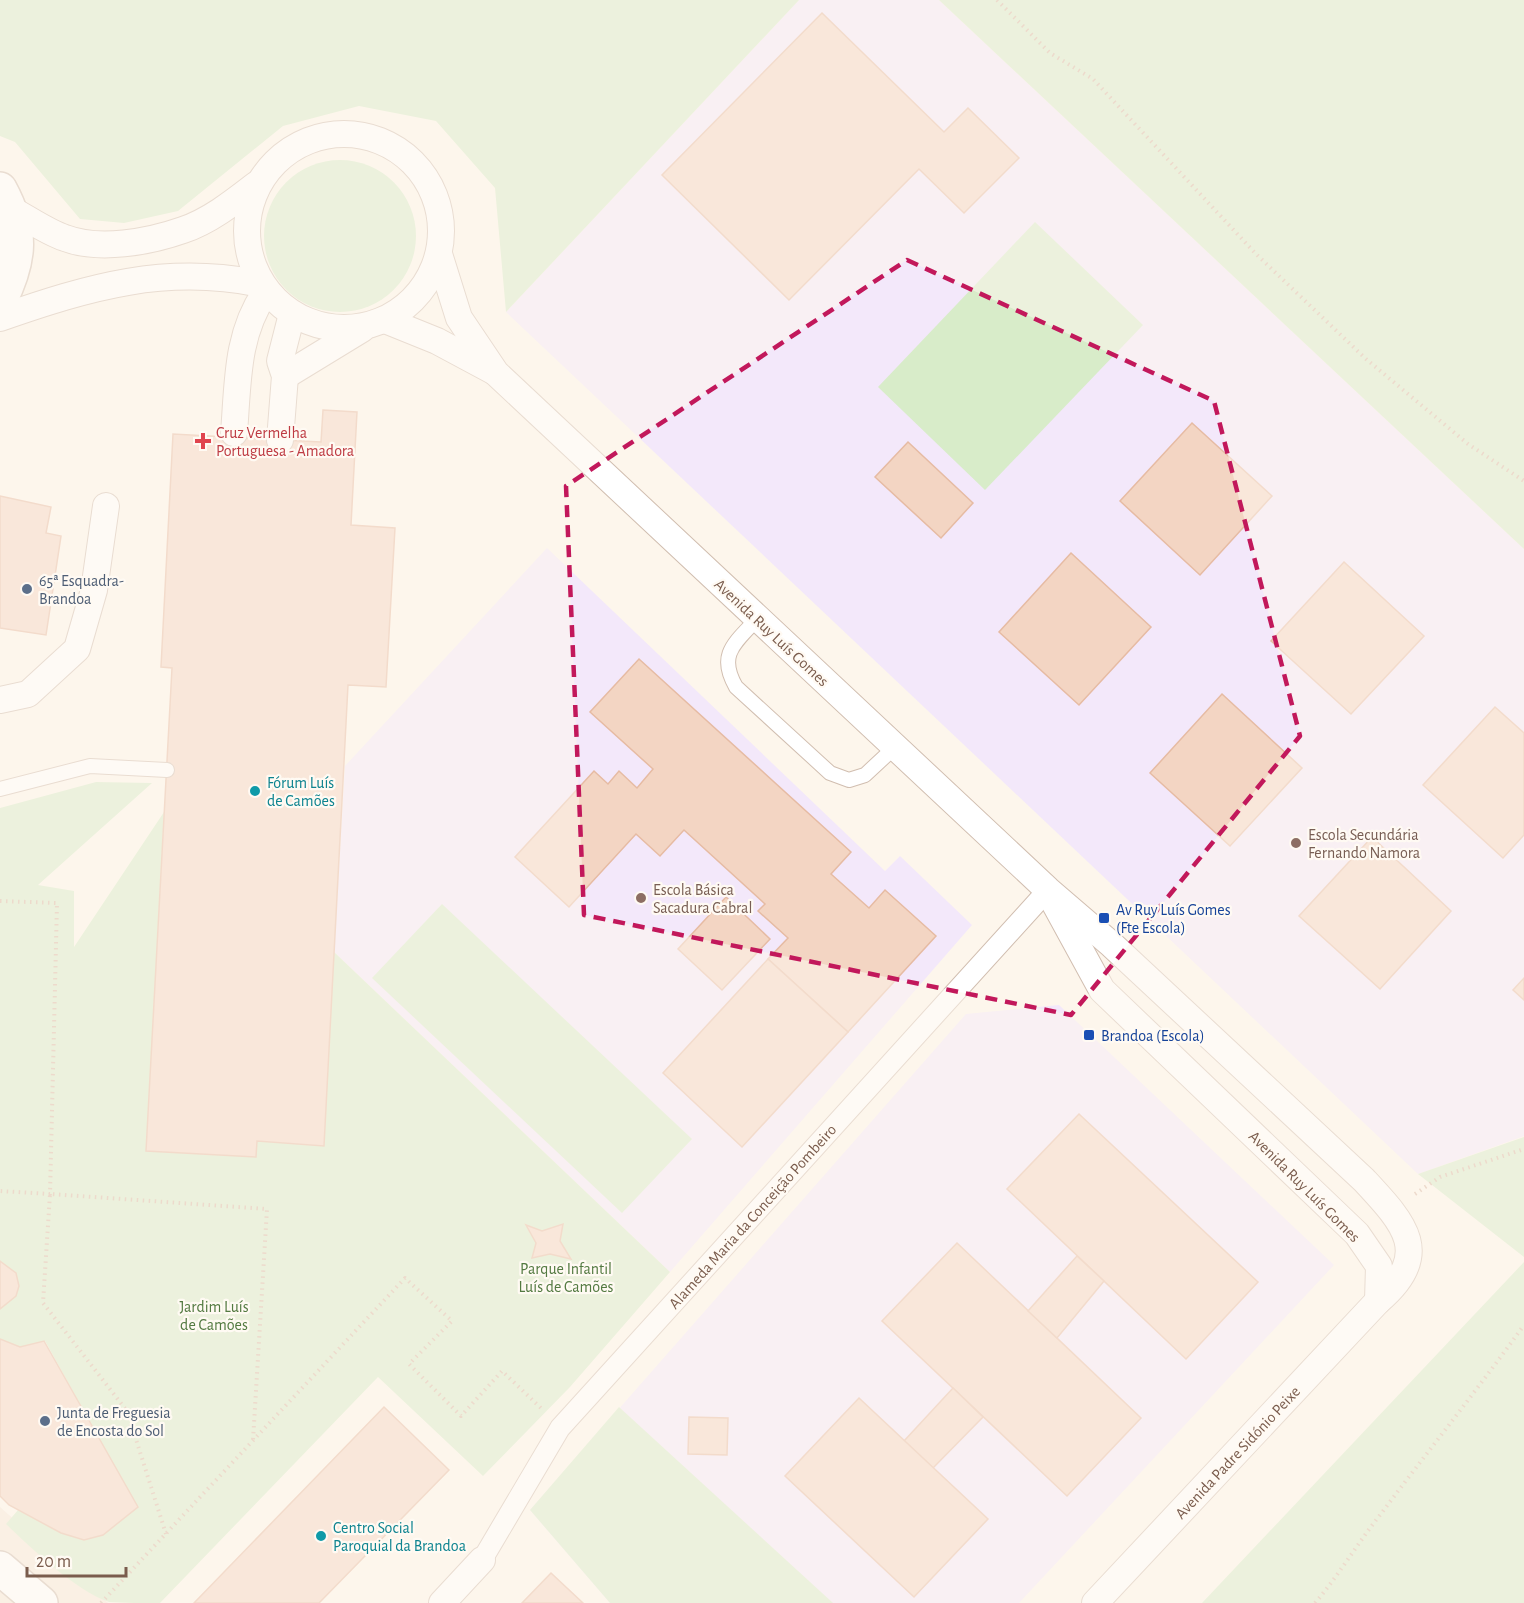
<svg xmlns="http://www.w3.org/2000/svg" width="1524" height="1603" font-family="'Alegreya Sans',sans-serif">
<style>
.residential{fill:#f5e8da}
.education{fill:#f3e8fa}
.green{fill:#d8ecc9}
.building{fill:#f3d5c3;stroke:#e6bba3;stroke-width:1.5}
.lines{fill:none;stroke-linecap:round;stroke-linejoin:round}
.service-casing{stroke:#d1beb0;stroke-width:16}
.pedestrian-casing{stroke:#d1beb0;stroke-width:22}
.minor-casing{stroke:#d1beb0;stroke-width:28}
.tertiary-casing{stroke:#d1beb0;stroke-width:36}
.path{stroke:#d9b8a5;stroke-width:4;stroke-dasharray:1.5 4.5;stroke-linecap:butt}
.service{stroke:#fff;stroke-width:14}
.pedestrian{stroke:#fff;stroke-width:20}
.minor{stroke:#fff;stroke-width:26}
.tertiary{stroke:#fff;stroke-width:33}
.marked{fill:none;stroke:#c2185b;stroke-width:4.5;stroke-dasharray:12 8;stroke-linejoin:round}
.health-dot{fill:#e0444e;stroke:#fffaf3;stroke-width:2}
.service-dot{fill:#5c6f8a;stroke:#fffaf3;stroke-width:2}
.culture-dot{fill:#0f9aa8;stroke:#fffaf3;stroke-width:2}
.education-dot{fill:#8d6e63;stroke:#fffaf3;stroke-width:2}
.transit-dot{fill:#1a4fb4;stroke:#fffaf3;stroke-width:2}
.labels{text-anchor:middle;stroke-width:4.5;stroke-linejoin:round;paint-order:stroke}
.health-label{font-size:16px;fill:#be3a42;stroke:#fffaf3;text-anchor:start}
.service-label{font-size:16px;fill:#4e5e75;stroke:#fffaf3;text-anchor:start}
.street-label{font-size:16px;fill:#7a5c4d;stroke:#fffaf3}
.culture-label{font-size:16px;fill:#0d838f;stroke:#fffaf3;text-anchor:start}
.education-label{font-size:16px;fill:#785e54;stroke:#fffaf3;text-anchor:start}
.transit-label{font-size:16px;fill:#164399;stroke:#fffaf3;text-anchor:start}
.park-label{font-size:16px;fill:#537a41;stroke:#fffaf3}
</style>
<rect width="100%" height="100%" fill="#fdf6ec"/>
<polygon class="residential" points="0,1507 108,1603 0,1603"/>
<g class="education">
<polygon points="799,0 939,0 1524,549 1524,1136 1418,1174 506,312"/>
<polygon points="547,548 885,871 900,856 972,925 670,1272 334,952 345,766"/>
<polygon points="1059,1005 1334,1265 1019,1603 610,1603 530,1510 966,1014"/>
</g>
<g class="green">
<polygon points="0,0 799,0 506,312 495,188 436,121 359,106 283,126 178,211 124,223 80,219 15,142 0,136"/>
<polygon points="939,0 1524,0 1524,549"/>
<circle cx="340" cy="236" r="76"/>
<polygon points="1035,222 1143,325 985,490 878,387"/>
<path d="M 96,782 L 152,783 L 38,885 L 74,891 L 74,947 L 164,812 L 146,1151 L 255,1157 L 257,1141 L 324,1146 L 334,952 L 670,1272 L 570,1387 L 483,1476 L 378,1377 L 160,1603 C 145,1603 123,1603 109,1602 C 76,1591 31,1548 6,1524 L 18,1510 L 84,1540 L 103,1535 L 137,1507 L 45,1341 L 20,1347 L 0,1339 L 0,808 Z"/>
<polygon points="442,904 692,1139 622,1213 372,978"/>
<polygon points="1524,1137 1524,1257 1418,1174"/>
<polygon points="1524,1262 1524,1603 1202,1603"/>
<polygon points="619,1407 833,1603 610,1603 530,1510"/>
</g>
<g class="building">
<polygon points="822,13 944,132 968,108 1019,158 964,213 919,169 789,300 662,175"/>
<polygon points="323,410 357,412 351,525 395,528 386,687 348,685 324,1146 257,1141 256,1157 146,1151 172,668 161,667 173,434 321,442"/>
<polygon points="1192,423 1272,496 1200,575 1120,501"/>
<polygon points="908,442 973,503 941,538 875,477"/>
<polygon points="0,496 51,507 46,533 61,536 46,635 0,628"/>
<polygon points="1071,553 1151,627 1079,705 999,632"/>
<polygon points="1344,562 1424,636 1351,714 1271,641"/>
<polygon points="639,659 851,852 831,874 869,908 885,890 936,936 848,1032 768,959 788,938 758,911 765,904 684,830 660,856 636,834 569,907 515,857 594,771 608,784 619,771 637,788 653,769 590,712"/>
<polygon points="1222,694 1302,768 1230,846 1150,773"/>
<polygon points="1495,707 1524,733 1524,835 1503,858 1423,785"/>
<polygon points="1372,837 1451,911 1380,989 1299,916"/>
<polygon points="726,897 770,939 722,990 678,949"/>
<polygon points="768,959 848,1032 742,1147 663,1073"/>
<polygon points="1524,978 1524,1000 1513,990"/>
<polygon points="1079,1114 1258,1282 1186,1359 1007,1189"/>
<polygon points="563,1224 560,1241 571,1259 550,1254 532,1258 536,1243 526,1225 542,1231"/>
<polygon points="957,1243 1141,1418 1067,1496 882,1321"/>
<polygon points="1077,1256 1104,1281 1057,1338 1028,1311"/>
<polygon points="0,1261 16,1273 19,1286 16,1296 0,1309"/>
<polygon points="0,1339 20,1347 44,1341 138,1507 103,1535 84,1540 61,1533 9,1505 0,1496"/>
<polygon points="953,1388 983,1417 933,1468 904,1441"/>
<polygon points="859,1398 988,1519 914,1597 785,1476"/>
<polygon points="384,1407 449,1470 319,1603 194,1603"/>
<polygon points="689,1417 728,1418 727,1455 688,1454"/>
<polygon points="551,1573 583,1603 522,1603"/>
</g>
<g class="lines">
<defs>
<g id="service">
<path d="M 758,618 C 735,643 717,654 736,687 L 830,773 L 849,780 L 865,775 L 895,747"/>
<polyline points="0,789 90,766 167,770"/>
</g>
<polyline id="pedestrian" points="482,1560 560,1428 1048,890"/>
<g id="minor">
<circle cx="344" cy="231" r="97"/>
<path d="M 12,210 C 29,219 47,232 65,238 C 99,251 149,242 183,230 C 210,221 235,201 257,184"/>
<path d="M 439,254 L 459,318 L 496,373 L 1048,890 L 1112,945 L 1364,1180 C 1404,1223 1434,1254 1378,1301 L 1095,1603"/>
<path d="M 0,318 C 89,287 166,264 261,284"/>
<polyline points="385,320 437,341 493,371"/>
<polyline points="285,376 362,329"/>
<path d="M 234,433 C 238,384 236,335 265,293"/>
<polyline points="280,440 285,376 280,361 292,314"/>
<polyline points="0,700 28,694 77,649 94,590 106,506"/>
<polyline points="1055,904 1102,990 1357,1234 1379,1266 1378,1301"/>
<polyline points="442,1603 482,1560"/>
</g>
<g id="tertiary">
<path d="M 0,189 C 23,231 21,259 0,301"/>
<polyline points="0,1568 41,1603"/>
</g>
</defs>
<use href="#service" class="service-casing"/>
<use href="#pedestrian" class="pedestrian-casing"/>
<use href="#minor" class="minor-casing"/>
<use href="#tertiary" class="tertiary-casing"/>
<g class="path">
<polyline points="997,0 1050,53 1093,79 1256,254 1366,359 1468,444 1524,481"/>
<polyline points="0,901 57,903 50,1194 0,1191"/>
<polyline points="1415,1194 1440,1177 1524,1149"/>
<polyline points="166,1534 127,1411 43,1303 50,1194 267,1209 253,1440"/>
<polyline points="101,1603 405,1278 452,1321 409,1364 461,1416 502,1371 543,1410"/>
<path d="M 1315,1603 C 1339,1575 1357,1544 1380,1515 C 1428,1451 1478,1389 1524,1325"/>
</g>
<use href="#service" class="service"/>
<use href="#pedestrian" class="pedestrian"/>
<use href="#minor" class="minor"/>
<use href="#tertiary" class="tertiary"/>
</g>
<path d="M0 0H1524V1603H0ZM 907,260 L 1214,401 L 1300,736 L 1071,1015 L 584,915 L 566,486 Z" fill="#fdf6ec" fill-opacity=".55" fill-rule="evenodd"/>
<path class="marked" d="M 907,260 L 1214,401 L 1300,736 L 1071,1015 L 584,915 L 566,486 Z"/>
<path class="health-dot" d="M200 432h6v6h6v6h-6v6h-6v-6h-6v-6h6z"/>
<g class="service-dot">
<circle cx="27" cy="589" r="6"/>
<circle cx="45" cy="1421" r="6"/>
</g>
<g class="culture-dot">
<circle cx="255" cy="791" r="6"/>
<circle cx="321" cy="1536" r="6"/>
</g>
<g class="education-dot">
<circle cx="1296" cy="843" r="6"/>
<circle cx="641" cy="898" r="6"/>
</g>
<g class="transit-dot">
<rect x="1098" y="912" width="12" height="12" rx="3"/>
<rect x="1083" y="1029" width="12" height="12" rx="3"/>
</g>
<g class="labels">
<g class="health-label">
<text x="216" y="438">Cruz Vermelha<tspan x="216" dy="18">Portuguesa - Amadora</tspan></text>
</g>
<g class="service-label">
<text x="39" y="586">65ª Esquadra-<tspan x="39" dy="18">Brandoa</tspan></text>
<text x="57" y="1418">Junta de Freguesia<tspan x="57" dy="18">de Encosta do Sol</tspan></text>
</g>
<g class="street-label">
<text transform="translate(772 632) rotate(43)" y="6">Avenida Ruy Luís Gomes</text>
<text transform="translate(1305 1186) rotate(45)" y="6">Avenida Ruy Luís Gomes</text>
<text transform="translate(752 1216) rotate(-48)" y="6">Alameda Maria da Conceição Pombeiro</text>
<text transform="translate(1237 1452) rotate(-47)" y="6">Avenida Padre Sidónio Peixe</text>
</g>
<g class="culture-label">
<text x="267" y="788">Fórum Luís<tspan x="267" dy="18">de Camões</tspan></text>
<text x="333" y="1533">Centro Social<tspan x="333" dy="18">Paroquial da Brandoa</tspan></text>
</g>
<g class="education-label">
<text x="1308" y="840">Escola Secundária<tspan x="1308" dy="18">Fernando Namora</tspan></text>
<text x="653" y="895">Escola Básica<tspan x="653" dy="18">Sacadura Cabral</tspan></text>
</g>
<g class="transit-label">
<text x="1116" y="915">Av Ruy Luís Gomes<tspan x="1116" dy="18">(Fte Escola)</tspan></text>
<text x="1101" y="1041">Brandoa (Escola)</text>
</g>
<g class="park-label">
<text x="566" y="1274">Parque Infantil<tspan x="566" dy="18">Luís de Camões</tspan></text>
<text x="214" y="1312">Jardim Luís<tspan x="214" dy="18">de Camões</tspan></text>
</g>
</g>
<path d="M27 1567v9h99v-9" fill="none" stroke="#7a5c4d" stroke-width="3"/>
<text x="36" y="1567" font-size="18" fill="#7a5c4d" stroke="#fffaf3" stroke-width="4.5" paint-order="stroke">20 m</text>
</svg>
